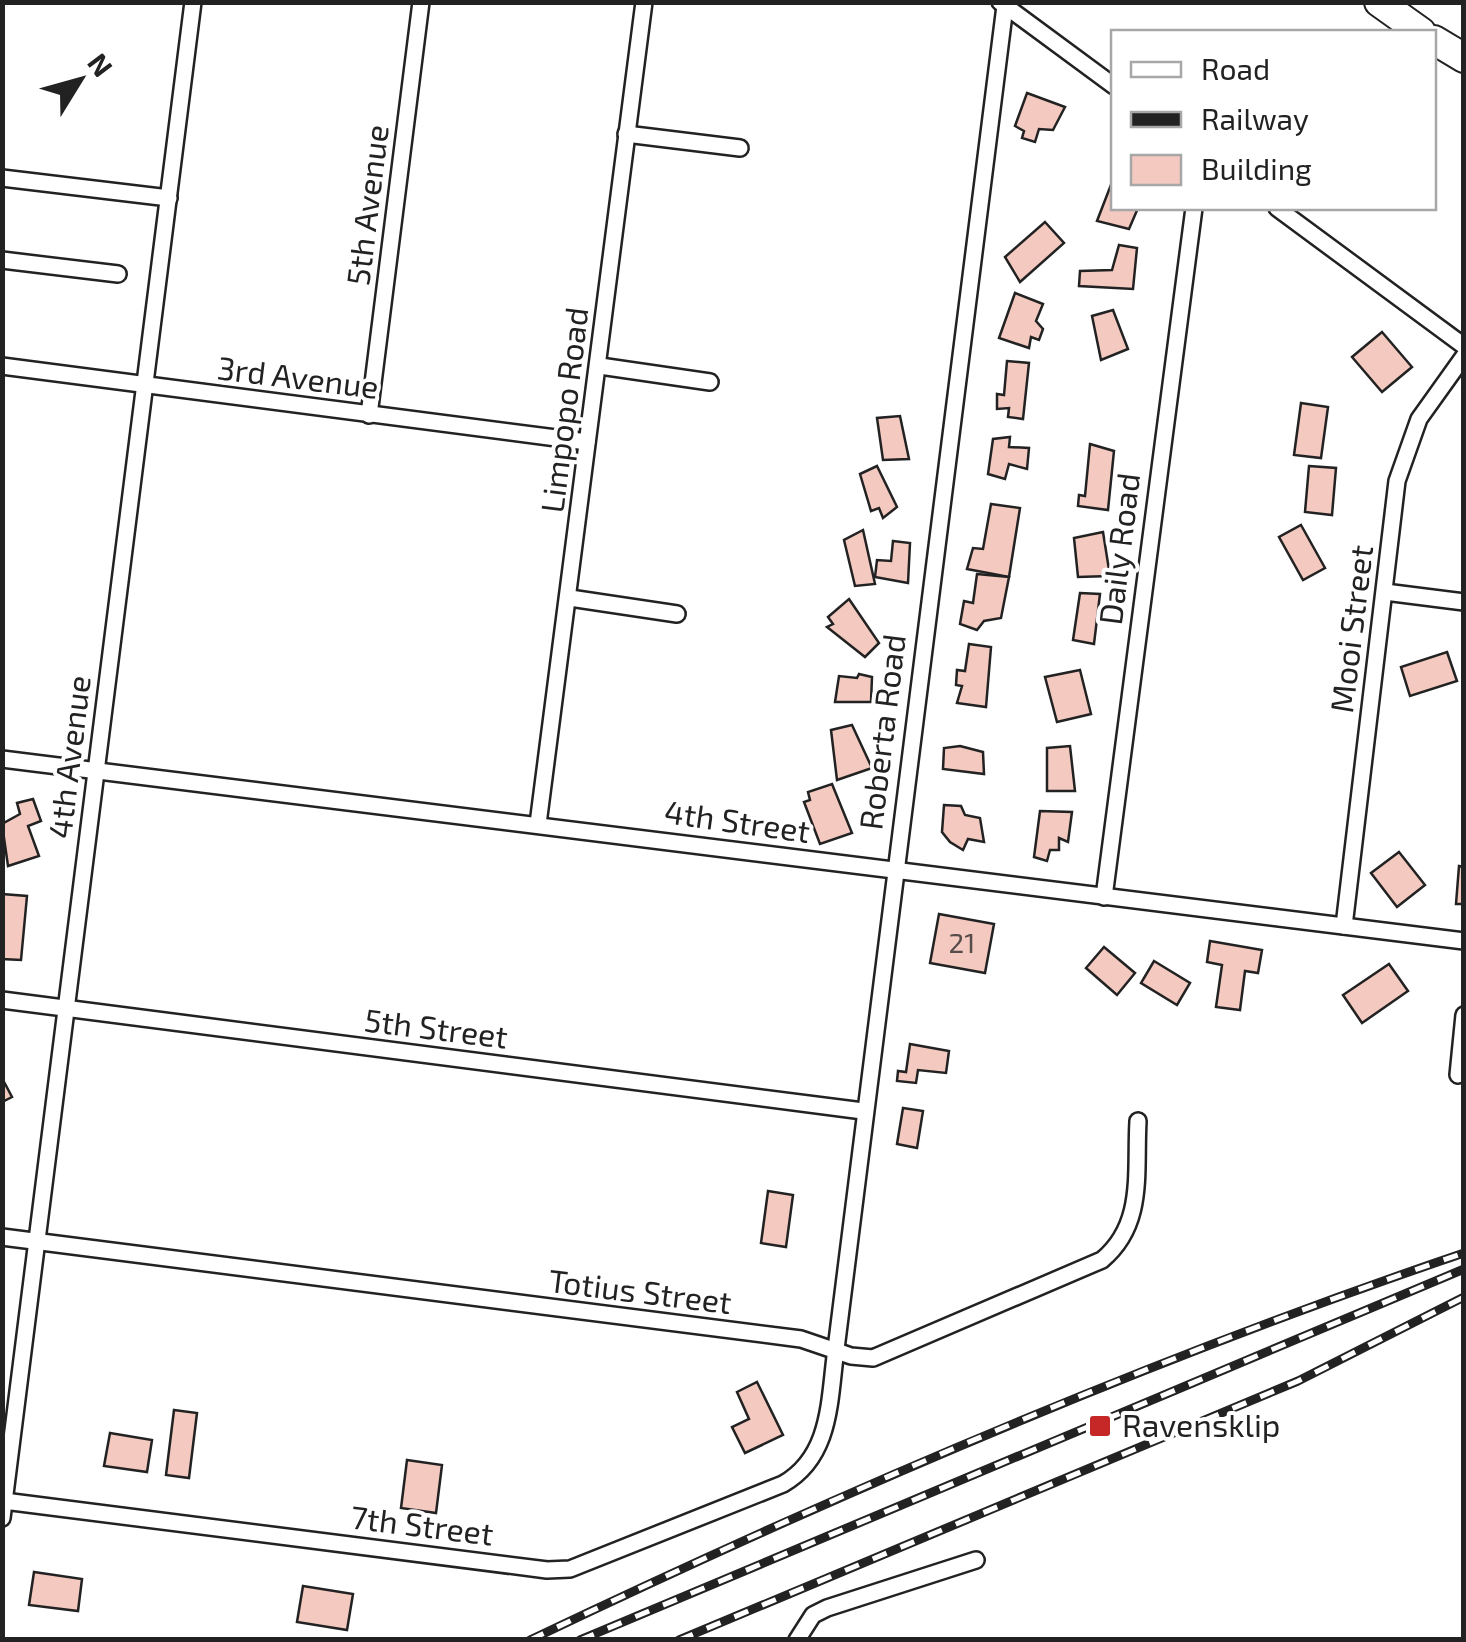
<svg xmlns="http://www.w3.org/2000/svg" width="1466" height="1642" font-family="'Exo 2',sans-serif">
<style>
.building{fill:#f3c9c0;stroke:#222;stroke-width:2.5}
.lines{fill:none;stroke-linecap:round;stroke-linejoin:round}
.street-casing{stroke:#222;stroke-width:20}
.highway-casing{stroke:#222;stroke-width:32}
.street{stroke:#fff;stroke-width:15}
.highway{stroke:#fff;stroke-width:28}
.rail-casing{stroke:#222;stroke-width:9}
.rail{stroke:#fff;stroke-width:5;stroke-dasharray:15;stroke-linecap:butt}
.poi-dot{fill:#c62828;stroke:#fff;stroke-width:4}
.labels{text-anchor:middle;stroke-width:8;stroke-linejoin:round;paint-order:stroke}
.number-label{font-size:28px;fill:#564c4a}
.street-label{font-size:32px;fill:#222;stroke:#fff}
.poi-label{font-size:32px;fill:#222;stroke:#fff;text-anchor:start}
</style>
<rect width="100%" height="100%" fill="#fff"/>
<g class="building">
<polygon points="1027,93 1065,107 1053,130 1039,129 1035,142 1022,138 1024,131 1015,126"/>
<polygon points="1114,177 1114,208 1138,208 1129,229 1097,221"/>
<polygon points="1045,222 1064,243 1020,282 1005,257"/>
<polygon points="1119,245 1137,248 1133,289 1079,286 1080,271 1112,270"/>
<polygon points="1015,293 1043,304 1036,321 1043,329 1039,340 1031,337 1029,348 999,338"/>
<polygon points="1113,310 1128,349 1101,360 1092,316"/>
<polygon points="1382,332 1412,367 1382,392 1352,357"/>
<polygon points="1007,361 1029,363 1023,419 1008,417 1009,408 997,409 997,394 1004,395"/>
<polygon points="1301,403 1328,407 1321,458 1294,455"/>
<polygon points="900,416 909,459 883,460 877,418"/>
<polygon points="1010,437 1009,447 1029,448 1027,469 1009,464 1005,479 988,474 993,439"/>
<polygon points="1090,444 1114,451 1108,510 1078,506 1079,495 1085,496"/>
<polygon points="877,466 897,507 883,518 879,508 871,511 860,474"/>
<polygon points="1309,466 1336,468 1332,515 1305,512"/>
<polygon points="991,504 1020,508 1009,577 967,569 973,548 983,549"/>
<polygon points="1301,525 1325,568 1303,580 1279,537"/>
<polygon points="863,530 875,584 855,586 844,540"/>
<polygon points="1103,532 1110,576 1078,577 1074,538"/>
<polygon points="893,541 910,543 908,583 875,577 877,560 891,561"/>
<polygon points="977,574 1009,577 1001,618 984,621 977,630 960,624 964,601 973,603"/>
<polygon points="1080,593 1100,594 1094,644 1073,640"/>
<polygon points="849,599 879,643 865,657 827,627 833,624 828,617"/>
<polygon points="969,644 991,647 986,707 957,703 962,686 956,685 957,670 965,671"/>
<polygon points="1447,652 1457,681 1410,696 1401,667"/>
<polygon points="1080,670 1091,714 1057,722 1045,677"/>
<polygon points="859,674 872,677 871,702 835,702 839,676 857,678"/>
<polygon points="852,725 872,768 837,780 831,730"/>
<polygon points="960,746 983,752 984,774 943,769 944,748"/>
<polygon points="1070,746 1075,791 1047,791 1047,748"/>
<polygon points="832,784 852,833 820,844 804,802 810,800 808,792"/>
<polygon points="33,799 41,821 28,826 39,856 8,866 2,824 20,814 17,803"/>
<polygon points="944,805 961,806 965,815 980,818 984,842 968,839 963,850 950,842 942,832"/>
<polygon points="1040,811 1072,812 1068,842 1059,838 1059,850 1050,850 1047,861 1034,857"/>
<polygon points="1399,852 1425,885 1397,907 1371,873"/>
<polygon points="1459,866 1464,867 1464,904 1456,904"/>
<polygon points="2,894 27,896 21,960 2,959"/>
<polygon points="939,914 994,924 985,973 930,963"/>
<polygon points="1210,941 1262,950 1258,973 1245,971 1240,1010 1216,1007 1222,965 1207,962"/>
<polygon points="1104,947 1135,973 1117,995 1086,968"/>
<polygon points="1154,961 1190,983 1177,1005 1141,983"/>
<polygon points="1389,964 1408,991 1362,1023 1343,995"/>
<polygon points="910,1044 949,1051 946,1073 918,1070 916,1083 897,1081 898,1071 906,1072"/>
<polygon points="2,1078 12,1097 2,1102"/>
<polygon points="903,1108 923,1111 917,1148 897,1144"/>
<polygon points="768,1191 793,1195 786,1247 761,1243"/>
<polygon points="757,1382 783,1435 745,1453 732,1427 749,1419 737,1392"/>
<polygon points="174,1410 197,1413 189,1478 166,1475"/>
<polygon points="110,1433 152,1440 147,1472 104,1466"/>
<polygon points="407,1460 442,1465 436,1513 401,1508"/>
<polygon points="34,1572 82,1579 78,1611 29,1605"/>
<polygon points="303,1586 353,1594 347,1630 297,1622"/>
</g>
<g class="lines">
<defs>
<g id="street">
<polyline points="1000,2 1114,86"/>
<polyline points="626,134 740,148"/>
<polyline points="2,178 169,198"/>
<polyline points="1277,208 1464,346"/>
<polyline points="2,260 118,274"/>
<polyline points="2,366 587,442"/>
<polyline points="600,366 710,382"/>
<polyline points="369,415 421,2"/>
<polyline points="1385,592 1464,602"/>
<polyline points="570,598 677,614"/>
<polyline points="2,759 1464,941"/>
<polyline points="538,824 644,2"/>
<polyline points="1104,897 1194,208"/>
<polyline points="1344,926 1397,481 1419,419 1464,356"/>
<polyline points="2,1000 863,1111"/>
<polyline points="1458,1075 1464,1015"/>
<path d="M 2,1237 L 801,1339 L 851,1356 L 873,1358 L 1102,1260 C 1145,1224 1135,1173 1138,1121"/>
<path d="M 4,1501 L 547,1570 L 570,1569 L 783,1484 C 832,1456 829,1399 836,1349 L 1005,6"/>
<polyline points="2,1518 193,2"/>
<polyline points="797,1640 813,1615 827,1608 976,1560"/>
</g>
<g id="highway">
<polyline points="1379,2 1421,32"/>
<polyline points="1434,40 1464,58"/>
</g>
</defs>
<use href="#street" class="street-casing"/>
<use href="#highway" class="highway-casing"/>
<use href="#street" class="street"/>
<use href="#highway" class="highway"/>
<defs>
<g id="rail">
<path d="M 530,1640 C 834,1495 1145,1361 1464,1253"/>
<polyline points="580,1640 1464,1269"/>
<polyline points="679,1640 1298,1381 1464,1297"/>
</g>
</defs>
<use href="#rail" class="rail-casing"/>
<use href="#rail" class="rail"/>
</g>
<rect class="poi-dot" x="1088" y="1414" width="24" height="24" rx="5"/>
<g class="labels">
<g class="number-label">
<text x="962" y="953">21</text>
</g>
<g class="street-label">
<text transform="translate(368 205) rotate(-83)" y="11">5th Avenue</text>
<text transform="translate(298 378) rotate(7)" y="11">3rd Avenue</text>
<text transform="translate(565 410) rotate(-83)" y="11">Limpopo Road</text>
<text transform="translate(1120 549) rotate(-83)" y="11">Daily Road</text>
<text transform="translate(1352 629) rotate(-83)" y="11">Mooi Street</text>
<text transform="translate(883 732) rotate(-83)" y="11">Roberta Road</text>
<text transform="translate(70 757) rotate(-83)" y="11">4th Avenue</text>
<text transform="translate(737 822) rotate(8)" y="11">4th Street</text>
<text transform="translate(436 1029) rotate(7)" y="11">5th Street</text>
<text transform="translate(640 1292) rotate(7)" y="11">Totius Street</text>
<text transform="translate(422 1526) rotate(7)" y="11">7th Street</text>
</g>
<g class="poi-label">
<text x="1122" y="1437">Ravensklip</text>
</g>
</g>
<rect width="1466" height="1642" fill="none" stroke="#222222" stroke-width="10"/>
<rect x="1111" y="30" width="325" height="180" fill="#ffffff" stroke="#a7a7a7" stroke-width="2.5"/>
<rect x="1131" y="62" width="50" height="15" fill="#ffffff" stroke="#a7a7a7" stroke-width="2.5"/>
<text x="1201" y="80" font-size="30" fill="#222222">Road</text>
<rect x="1131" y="112" width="50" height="15" fill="#222222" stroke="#a7a7a7" stroke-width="2.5"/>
<text x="1201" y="130" font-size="30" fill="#222222">Railway</text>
<rect x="1131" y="155" width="50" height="30" fill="#f3c9c0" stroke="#a7a7a7" stroke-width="2.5"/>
<text x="1201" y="180" font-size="30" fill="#222222">Building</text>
<g transform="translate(80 80) rotate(53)" stroke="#ffffff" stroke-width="8" paint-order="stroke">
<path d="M0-8L18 38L0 25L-18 38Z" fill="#222222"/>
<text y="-15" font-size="28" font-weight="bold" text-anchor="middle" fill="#222222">N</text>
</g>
</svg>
